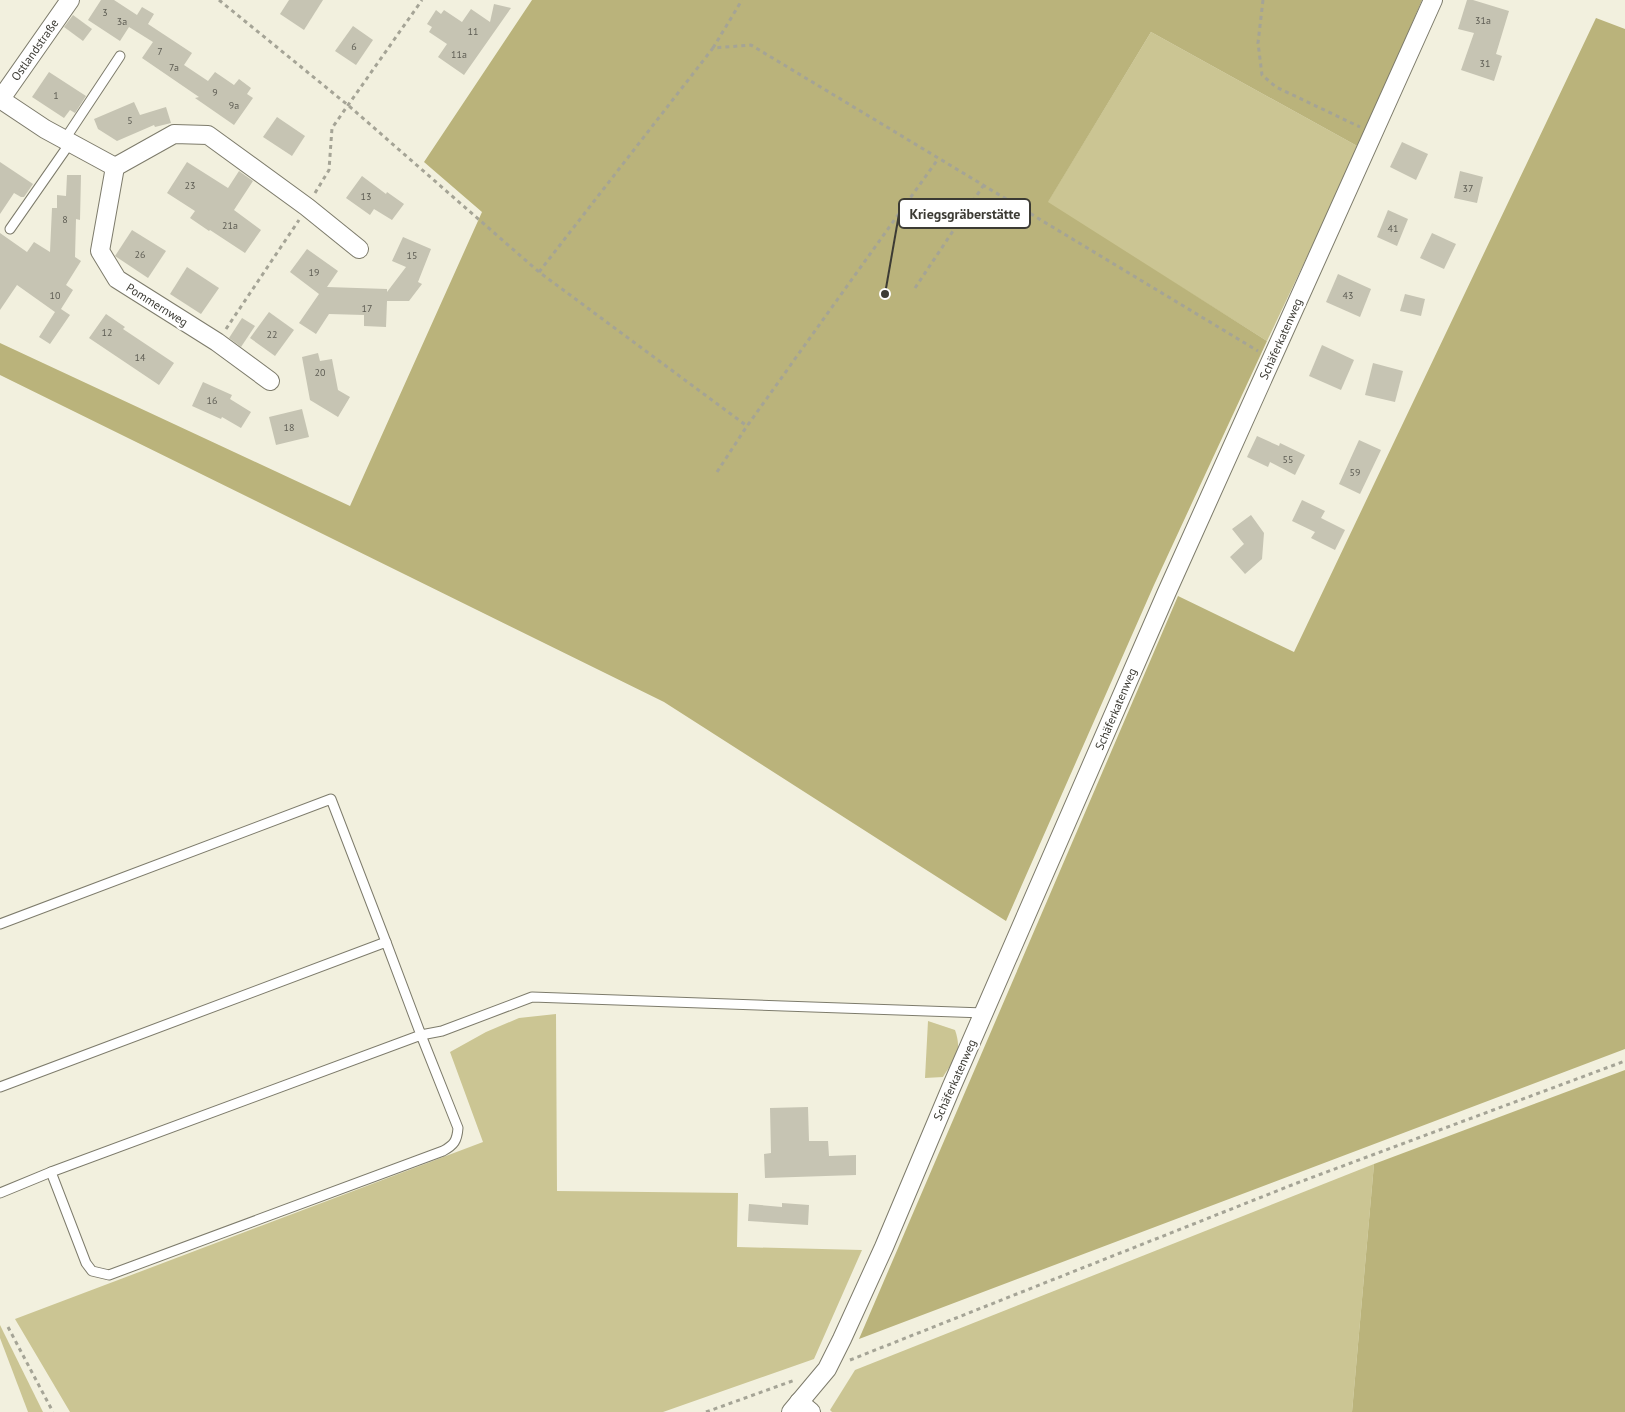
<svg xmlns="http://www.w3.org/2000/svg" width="1625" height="1412" font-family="'PT Sans',sans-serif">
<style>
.green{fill:#cbc593}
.forest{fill:#bab37b}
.building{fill:#c6c4b3}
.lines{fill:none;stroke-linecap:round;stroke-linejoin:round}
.service-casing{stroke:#7d7b6b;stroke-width:11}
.minor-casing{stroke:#7d7b6b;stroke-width:20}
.path{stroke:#a5a496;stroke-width:3;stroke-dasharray:4 4;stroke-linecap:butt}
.service{stroke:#fff;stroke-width:9}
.minor{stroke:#fff;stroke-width:18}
.labels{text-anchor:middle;stroke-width:5;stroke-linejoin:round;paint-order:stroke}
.number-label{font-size:10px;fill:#5e5d54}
.street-label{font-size:12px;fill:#3c3b34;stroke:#fff}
.leader{fill:none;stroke:#3c3b34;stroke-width:2}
.callout-dot{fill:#3c3b34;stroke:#fff;stroke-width:2}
.callout{fill:#fff;stroke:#3c3b34;stroke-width:2}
.callout-label{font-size:14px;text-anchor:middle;font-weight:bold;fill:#3c3b34}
</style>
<rect width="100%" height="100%" fill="#f2f0de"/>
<g class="green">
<polygon points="1151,32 1359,147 1267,341 1047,203"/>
<polygon points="556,1014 557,1191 738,1193 737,1247 862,1250 814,1359 663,1412 70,1412 15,1319 483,1142 450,1052 486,1032 519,1018"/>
<path d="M 928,1021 L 955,1030 C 963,1053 954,1059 943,1077 L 925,1078 Z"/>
<polygon points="1374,1164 1352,1412 832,1412 830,1410 855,1370"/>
<polygon points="0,1325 43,1412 28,1412 0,1338"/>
</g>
<g class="forest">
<polygon points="532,0 1422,0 1359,147 1151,32 1048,202 1267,341 1154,585 1006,921 664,702 0,375 0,343 350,506 482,212 424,162"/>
<polygon points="1596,18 1625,29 1625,1049 859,1339 1178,596 1294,652"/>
<polygon points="1625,1070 1625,1412 1352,1412 1374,1164"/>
</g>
<g class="building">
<polygon points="101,0 114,0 137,15 142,7 154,14 148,24 192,53 184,65 208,81 215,72 234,85 239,79 251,88 247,94 253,98 234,125 195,98 199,97 142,58 153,42 129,27 120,41 88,20"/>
<polygon points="289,0 323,0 304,30 280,14"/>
<polygon points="1467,0 1473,0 1509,11 1496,54 1502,56 1494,81 1461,70 1474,33 1458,29"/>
<polygon points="494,4 511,8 464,75 438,57 447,44 429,32 432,27 427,24 436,10 441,14 444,10 462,22 471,9 490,22"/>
<polygon points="73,15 92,29 83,41 64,27"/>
<polygon points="353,26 373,40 356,65 335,51"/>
<polygon points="49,72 86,96 75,113 70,110 64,118 32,97"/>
<polygon points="134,102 140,115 166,107 171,123 155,127 154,125 117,141 98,129 94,119"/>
<polygon points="277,117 305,136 292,156 263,137"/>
<polygon points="1402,142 1428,154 1416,180 1390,167"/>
<polygon points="0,162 33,184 24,197 21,197 14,193 0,214"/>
<polygon points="187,162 228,188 239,171 253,181 234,210 261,230 245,253 210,230 209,231 190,218 195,211 167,193"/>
<polygon points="1460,171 1483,177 1477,203 1454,198"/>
<polygon points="67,175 81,175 80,220 76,219 75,257 81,261 66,285 73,290 61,309 70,315 50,344 39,337 55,312 17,285 0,310 0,233 27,252 34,242 50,252 52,208 57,208 57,195 66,196"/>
<polygon points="362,176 386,194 387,192 404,204 392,220 374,209 370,215 346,198"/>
<polygon points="1388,210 1408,219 1397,246 1377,237"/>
<polygon points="132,230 166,251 148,278 115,256"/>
<polygon points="1432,233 1456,244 1444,269 1420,258"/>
<polygon points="403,237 431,249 418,282 422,284 409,301 387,301 386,327 364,326 364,315 329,314 316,334 299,323 319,294 290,272 307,249 338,271 327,287 387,289 387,292 406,267 392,261"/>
<polygon points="187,267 219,288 201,314 170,294"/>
<polygon points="1338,274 1371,289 1360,317 1326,302"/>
<polygon points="1405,294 1425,299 1421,316 1400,311"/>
<polygon points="269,312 294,330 275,356 250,338"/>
<polygon points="106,314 125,327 123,329 174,363 159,385 89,338"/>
<polygon points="242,318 255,326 241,347 229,338"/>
<polygon points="1322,345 1354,360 1341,390 1309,376"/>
<polygon points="318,353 320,361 332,359 338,390 350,397 338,417 310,400 302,357"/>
<polygon points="1373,363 1403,371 1395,402 1365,395"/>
<polygon points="203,382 232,395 230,399 251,412 241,428 222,417 221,419 192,406"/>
<polygon points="302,409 309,437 276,445 269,417"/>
<polygon points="1257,436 1279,446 1280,443 1305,455 1295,475 1270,462 1268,467 1247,457"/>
<polygon points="1359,440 1381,450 1360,494 1339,484"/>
<polygon points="1302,500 1325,511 1321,518 1345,530 1335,550 1311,538 1315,532 1292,521"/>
<polygon points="1251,515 1264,533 1262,559 1245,574 1230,557 1244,544 1232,529"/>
<polygon points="808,1107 809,1141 828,1141 829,1156 856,1155 856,1175 765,1178 764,1154 771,1153 770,1108"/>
<polygon points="782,1203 809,1205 808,1225 748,1221 749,1204 782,1207"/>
</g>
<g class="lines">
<defs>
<g id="service">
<polyline points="65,139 120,56"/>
<polyline points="10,229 70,143"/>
<polyline points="0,924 331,799 386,942"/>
<path d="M 0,1087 L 386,942 L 421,1035 L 458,1128 C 457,1141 454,1145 443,1151 L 109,1275 L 92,1271 L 86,1263 L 51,1172 L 421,1035 L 442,1031 L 532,997 L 984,1013"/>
<polyline points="0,1193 51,1172"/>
</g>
<g id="minor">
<polyline points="0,99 45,129 115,167 100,251 117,279 217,342 270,381"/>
<polyline points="0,100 70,0"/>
<polyline points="115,167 174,134 208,135 307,207 359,249"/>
<polyline points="799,1402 811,1412"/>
<polyline points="791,1412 827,1369 842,1339 884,1247 951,1088 1166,594 1433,0"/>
</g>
</defs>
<use href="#service" class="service-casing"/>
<use href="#minor" class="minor-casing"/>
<g class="path">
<polyline points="219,0 349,106 539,272 747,426 938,159"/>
<polyline points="1263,0 1258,43 1262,75 1276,87 1360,127"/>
<polyline points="713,48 742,0"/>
<polyline points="315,193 329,170 332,128 422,0"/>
<polyline points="539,272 713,48 751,45 1258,351"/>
<polyline points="915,288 983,186"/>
<polyline points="226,329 299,220"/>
<polyline points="717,472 747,426"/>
<polyline points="8,1327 53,1412"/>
<polyline points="850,1360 1297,1183 1625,1061"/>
<polyline points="706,1412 795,1380"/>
</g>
<use href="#service" class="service"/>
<use href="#minor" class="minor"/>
</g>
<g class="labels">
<g class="number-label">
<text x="105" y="16">3</text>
<text x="1483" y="24">31a</text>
<text x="122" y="25">3a</text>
<text x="473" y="35">11</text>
<text x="354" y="50">6</text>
<text x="160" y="55">7</text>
<text x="459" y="58">11a</text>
<text x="1485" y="67">31</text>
<text x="174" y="71">7a</text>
<text x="215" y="96">9</text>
<text x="56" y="99">1</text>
<text x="234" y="109">9a</text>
<text x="130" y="124">5</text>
<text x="190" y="189">23</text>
<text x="1468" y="192">37</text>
<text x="366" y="200">13</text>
<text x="65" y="223">8</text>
<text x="230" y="229">21a</text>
<text x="1393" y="232">41</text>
<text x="140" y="258">26</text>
<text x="412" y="259">15</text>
<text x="314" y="276">19</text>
<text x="55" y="299">10</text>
<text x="1348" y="299">43</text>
<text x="367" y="312">17</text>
<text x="107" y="336">12</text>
<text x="272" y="338">22</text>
<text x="140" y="361">14</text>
<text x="320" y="376">20</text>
<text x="212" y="404">16</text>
<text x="289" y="431">18</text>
<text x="1288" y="463">55</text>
<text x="1355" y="476">59</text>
</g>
<g class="street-label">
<text transform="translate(35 50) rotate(-55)" y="4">Ostlandstraße</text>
<text transform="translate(157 305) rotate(32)" y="4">Pommernweg</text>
<text transform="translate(1281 339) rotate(-66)" y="4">Schäferkatenweg</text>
<text transform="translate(1116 709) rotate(-67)" y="4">Schäferkatenweg</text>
<text transform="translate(955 1080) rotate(-66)" y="4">Schäferkatenweg</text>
</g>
</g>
<path class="leader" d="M885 294L899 214"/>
<circle class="callout-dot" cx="885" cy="294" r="5"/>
<rect class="callout" x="899" y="199" width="131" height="29" rx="5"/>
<g class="callout-label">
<text x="965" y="219">Kriegsgräberstätte</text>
</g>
</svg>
